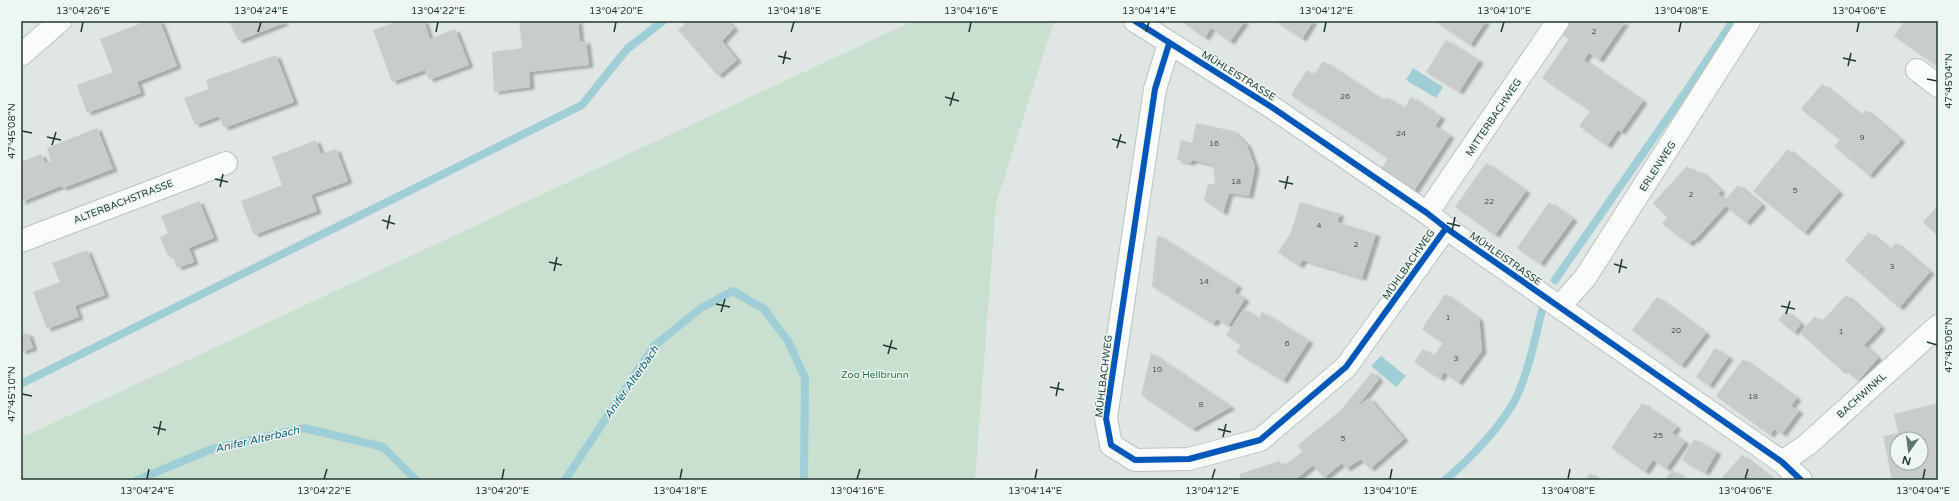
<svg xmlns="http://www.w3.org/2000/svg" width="1959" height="501" font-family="'Varela Round',sans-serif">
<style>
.green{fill:#c9e0d0}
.water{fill:#a0ced6}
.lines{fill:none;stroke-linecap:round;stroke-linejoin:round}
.stream{stroke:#a0ced6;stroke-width:8}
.building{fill:#c8cdcb;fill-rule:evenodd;filter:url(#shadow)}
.minor-casing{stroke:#bdc3c0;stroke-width:24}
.minor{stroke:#fafbfb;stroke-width:22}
.cycleway-casing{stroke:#eef6f2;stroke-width:8}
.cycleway{stroke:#0057b8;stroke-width:6}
.ticks{fill:none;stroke:#1f3932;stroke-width:1.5}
.labels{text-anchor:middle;stroke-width:3;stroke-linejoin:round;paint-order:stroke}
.number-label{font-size:8px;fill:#4a5f59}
.street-label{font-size:10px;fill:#1f3932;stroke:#eef6f2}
.park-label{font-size:10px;fill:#297045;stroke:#eef6f2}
.water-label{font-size:11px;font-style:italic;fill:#1a6474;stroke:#eef6f2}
.neatline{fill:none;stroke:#1f3932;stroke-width:1.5}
.ticks-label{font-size:10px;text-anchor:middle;fill:#1f3932}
</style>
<defs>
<filter id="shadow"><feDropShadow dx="4.5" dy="2.5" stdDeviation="1" flood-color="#0004"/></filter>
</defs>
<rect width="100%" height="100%" fill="#e0e6e3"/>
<polygon class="green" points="913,21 1054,21 996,204 975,480 21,480 21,438"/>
<g class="water">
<polygon points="1413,68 1443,87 1436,98 1406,80"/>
<polygon points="1381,356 1406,376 1396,387 1371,366"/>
</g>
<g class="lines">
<g class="stream">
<polyline points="1555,280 1687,90 1733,21"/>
<polyline points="21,384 582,105 627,49 663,21"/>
<polyline points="137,480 212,449 304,428 383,447 416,480"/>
<polyline points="565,480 654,346 701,308 733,291 764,309 788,341 805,378 804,480"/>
<path d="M 1445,480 C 1469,460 1503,425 1517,396 C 1529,369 1535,339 1542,310"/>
</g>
</g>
<g class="building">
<polygon points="147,21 160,21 177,66 137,82 141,93 87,113 77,85 113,72 100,39"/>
<polygon points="229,21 284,21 284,23 238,41"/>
<polygon points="398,21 424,21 430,39 455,29 469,65 429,80 425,70 392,82 373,30"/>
<polygon points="519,21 578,21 580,42 586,41 589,65 529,72 530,87 494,92 492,52 522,48"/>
<polygon points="688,21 727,21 734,28 722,41 737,60 718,76 678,30"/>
<polygon points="1181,21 1245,21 1230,42 1211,28 1205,38"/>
<polygon points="1275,21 1313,21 1302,39"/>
<polygon points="1435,21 1486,21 1470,45"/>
<polygon points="1571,21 1625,22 1599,60 1589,53 1584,60 1643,101 1621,132 1618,130 1607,146 1579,126 1590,111 1542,78 1569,39 1562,34"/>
<polygon points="1904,21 1938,21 1938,67 1894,36"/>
<polygon points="1446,40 1479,61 1459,92 1426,72"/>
<polygon points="276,55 294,102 224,128 219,116 195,125 184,98 209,89 206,80"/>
<polygon points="1323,61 1384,101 1386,97 1404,108 1411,97 1441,117 1435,126 1450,136 1412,194 1379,172 1388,158 1291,95 1307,70 1314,75"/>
<polygon points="1822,84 1861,115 1866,110 1901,140 1869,176 1834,146 1840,140 1801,109"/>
<polygon points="1196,123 1233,131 1247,145 1255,167 1249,196 1229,193 1223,213 1204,200 1208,184 1215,184 1213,165 1193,160 1190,163 1177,160 1181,140 1192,143"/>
<polygon points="97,128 113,169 63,188 61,186 21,202 21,162 41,154 45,163 51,161 47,148"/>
<polygon points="316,140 321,154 336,149 348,181 311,195 317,211 254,235 241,201 282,185 272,157"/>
<polygon points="1788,149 1839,192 1804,233 1753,191"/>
<polygon points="1486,163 1526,191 1495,235 1455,207"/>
<polygon points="1687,166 1697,174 1700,171 1721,191 1718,194 1725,200 1738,185 1762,205 1746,223 1726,206 1694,241 1693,239 1689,244 1662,224 1667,217 1653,203"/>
<polygon points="199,201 214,238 189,248 194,262 177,268 172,254 168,256 160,237 168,233 161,216"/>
<polygon points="1300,202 1340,214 1337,222 1376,234 1362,278 1303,260 1299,266 1278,252 1291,232"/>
<polygon points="1549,202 1573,219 1540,264 1517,248"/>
<polygon points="1938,205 1938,236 1923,222"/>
<polygon points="1869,232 1890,250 1896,243 1930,272 1899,308 1845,260"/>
<polygon points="1159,236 1238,286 1234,292 1245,299 1228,326 1217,319 1213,324 1152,286 1157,237"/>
<polygon points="87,250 105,295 75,306 79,317 47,329 33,292 60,282 52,263"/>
<polygon points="1445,294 1479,319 1482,351 1458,383 1444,372 1440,379 1414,362 1423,349 1433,356 1443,343 1422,329"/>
<polygon points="1846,295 1881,327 1864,345 1878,358 1858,381 1844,369 1842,371 1800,333 1815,316 1821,322"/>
<polygon points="1657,297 1706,333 1681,366 1632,330"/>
<polygon points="1244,309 1259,319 1262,312 1309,341 1283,381 1236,352 1241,345 1226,335"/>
<polygon points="1786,311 1801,324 1794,333 1778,320"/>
<polygon points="28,333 33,348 21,352 21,335"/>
<polygon points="1715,348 1729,357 1709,386 1696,377"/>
<polygon points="1151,353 1231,407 1192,429 1141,395"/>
<polygon points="1743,359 1797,398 1791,406 1799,411 1782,434 1774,429 1770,435 1716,396"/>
<polygon points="1372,372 1379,379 1357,407 1369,398 1404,439 1370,469 1361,459 1346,469 1342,463 1324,478 1313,465 1295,480 1241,480 1239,474 1280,461 1282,467 1302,452 1298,445 1341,410"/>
<polygon points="1642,403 1677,427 1672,433 1685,442 1666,469 1653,460 1645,472 1611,448"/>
<path d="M 1938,403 L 1938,480 L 1892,480 L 1883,436 L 1898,433 L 1894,414 ZM 1897,439 L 1921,439 L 1921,463 L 1897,463 Z"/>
<polygon points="1694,439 1717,452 1705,473 1682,460"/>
<polygon points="1742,455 1774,480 1720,480"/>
<polygon points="1672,470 1687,480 1665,480"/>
<polygon points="1590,473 1599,480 1585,480"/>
</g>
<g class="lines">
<defs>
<g id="minor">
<polyline points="1135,21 1273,108 1427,213 1446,228 1782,462 1801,480"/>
<polyline points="1169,44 1155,89 1106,418 1111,445 1135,460 1189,459 1260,440 1346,367 1446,228"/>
<polyline points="21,55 60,21"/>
<polyline points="1917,70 1938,86"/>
<polyline points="1427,213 1558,21"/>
<polyline points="21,241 226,163"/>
<polyline points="1559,307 1585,278 1749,21"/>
<polyline points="1782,462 1807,445 1938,326"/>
</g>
</defs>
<use href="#minor" class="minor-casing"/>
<use href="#minor" class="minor"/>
<defs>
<g id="cycleway">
<polyline points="1135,21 1273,108 1427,213 1446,228 1782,462 1801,480"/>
<polyline points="1169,44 1155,89 1106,418 1111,445 1135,460 1189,459 1260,440 1346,367 1446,228"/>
</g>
</defs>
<use href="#cycleway" class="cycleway-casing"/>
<use href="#cycleway" class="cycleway"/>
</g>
<path class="ticks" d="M 81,32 L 83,22M 258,32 L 261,22M 436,32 L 438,22M 614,32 L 616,22M 791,32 L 794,22M 969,32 L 971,22M 1146,32 L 1149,22M 1324,32 L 1326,22M 1501,32 L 1504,22M 1679,32 L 1681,22M 1857,32 L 1859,22M 778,56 L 791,59M 1843,58 L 1856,61M 783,64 L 786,51M 1848,66 L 1851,53M 1927,79 L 1937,81M 945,97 L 959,101M 950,106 L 954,92M 22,131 L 32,133M 47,137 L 61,140M 1112,139 L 1126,143M 52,145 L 56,132M 1117,148 L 1121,134M 215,179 L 228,182M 1279,181 L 1293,184M 220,187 L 223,174M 1285,189 L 1288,176M 382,220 L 395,224M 1447,223 L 1460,226M 387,229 L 390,215M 1452,231 L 1455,217M 549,262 L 562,265M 1614,264 L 1627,268M 554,271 L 557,257M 1619,273 L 1622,259M 716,304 L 730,307M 1781,306 L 1795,309M 721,312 L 725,299M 1786,314 L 1790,301M 1927,342 L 1937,345M 883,345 L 897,349M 888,354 L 892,340M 1050,387 L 1064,390M 22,394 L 32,396M 1056,396 L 1059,382M 153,427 L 166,430M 1218,429 L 1231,432M 158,435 L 161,421M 1223,437 L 1226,424M 147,479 L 149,469M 324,479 L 327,469M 502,479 L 504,469M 680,479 L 682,469M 857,479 L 860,469M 1035,479 L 1037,469M 1212,479 L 1215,469M 1390,479 L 1392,469M 1568,479 L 1570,469M 1745,479 L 1748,469M 1923,479 L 1925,469"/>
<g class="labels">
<g class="number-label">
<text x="1594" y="34">2</text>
<text x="1345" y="99">26</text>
<text x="1401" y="136">24</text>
<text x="1862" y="140">9</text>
<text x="1214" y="146">16</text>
<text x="1236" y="184">18</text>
<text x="1795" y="193">5</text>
<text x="1691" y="197">2</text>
<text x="1489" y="204">22</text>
<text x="1319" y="228">4</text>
<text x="1356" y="247">2</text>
<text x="1892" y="269">3</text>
<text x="1204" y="284">14</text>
<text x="1448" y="320">1</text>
<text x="1676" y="333">20</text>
<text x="1841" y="334">1</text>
<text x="1287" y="346">6</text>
<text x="1456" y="361">3</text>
<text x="1157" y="372">10</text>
<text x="1753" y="399">18</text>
<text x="1201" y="407">8</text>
<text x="1658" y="438">25</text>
<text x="1343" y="441">5</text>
</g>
<g class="street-label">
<text transform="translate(1239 75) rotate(32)" y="4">MÜHLEISTRASSE</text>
<text transform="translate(1493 117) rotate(-56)" y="4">MITTERBACHWEG</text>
<text transform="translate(1657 166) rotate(-57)" y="4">ERLENWEG</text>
<text transform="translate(123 201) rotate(-21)" y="4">ALTERBACHSTRASSE</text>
<text transform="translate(1506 258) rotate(35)" y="4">MÜHLEISTRASSE</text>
<text transform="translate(1408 264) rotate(-55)" y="4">MÜHLBACHWEG</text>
<text transform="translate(1103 376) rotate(-83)" y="4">MÜHLBACHWEG</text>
<text transform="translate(1861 395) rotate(-42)" y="4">BACHWINKL</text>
</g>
<g class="park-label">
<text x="875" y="378">Zoo Hellbrunn</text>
</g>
<g class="water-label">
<text transform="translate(631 382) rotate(-55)" y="4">Anifer Alterbach</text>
<text transform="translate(257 439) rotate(-13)" y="4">Anifer Alterbach</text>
</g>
</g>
<rect width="1959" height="501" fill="none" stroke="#eef6f2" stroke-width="44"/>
<g transform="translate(1909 451) rotate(194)"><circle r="19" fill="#eef6f2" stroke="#9baaa5"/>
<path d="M0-3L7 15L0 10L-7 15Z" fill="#637670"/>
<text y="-6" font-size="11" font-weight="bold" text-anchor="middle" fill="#1f3932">N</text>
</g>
<rect x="22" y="22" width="1915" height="457" class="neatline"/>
<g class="ticks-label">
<text x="83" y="14">13°04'26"E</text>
<text x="261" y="14">13°04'24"E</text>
<text x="438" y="14">13°04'22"E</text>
<text x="616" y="14">13°04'20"E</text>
<text x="794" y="14">13°04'18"E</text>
<text x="971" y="14">13°04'16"E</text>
<text x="1149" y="14">13°04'14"E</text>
<text x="1326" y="14">13°04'12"E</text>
<text x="1504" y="14">13°04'10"E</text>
<text x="1681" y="14">13°04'08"E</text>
<text x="1859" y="14">13°04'06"E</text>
<text transform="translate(1948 81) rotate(-90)" y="4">47°45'04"N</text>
<text transform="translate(11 131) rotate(-90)" y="4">47°45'08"N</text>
<text transform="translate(1948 345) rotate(-90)" y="4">47°45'06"N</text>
<text transform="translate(11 394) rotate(-90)" y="4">47°45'10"N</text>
<text x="147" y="494">13°04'24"E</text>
<text x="324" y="494">13°04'22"E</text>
<text x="502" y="494">13°04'20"E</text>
<text x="680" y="494">13°04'18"E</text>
<text x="857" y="494">13°04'16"E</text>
<text x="1035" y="494">13°04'14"E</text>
<text x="1212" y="494">13°04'12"E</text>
<text x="1390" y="494">13°04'10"E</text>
<text x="1568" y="494">13°04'08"E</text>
<text x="1745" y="494">13°04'06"E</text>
<text x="1923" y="494">13°04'04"E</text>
</g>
</svg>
